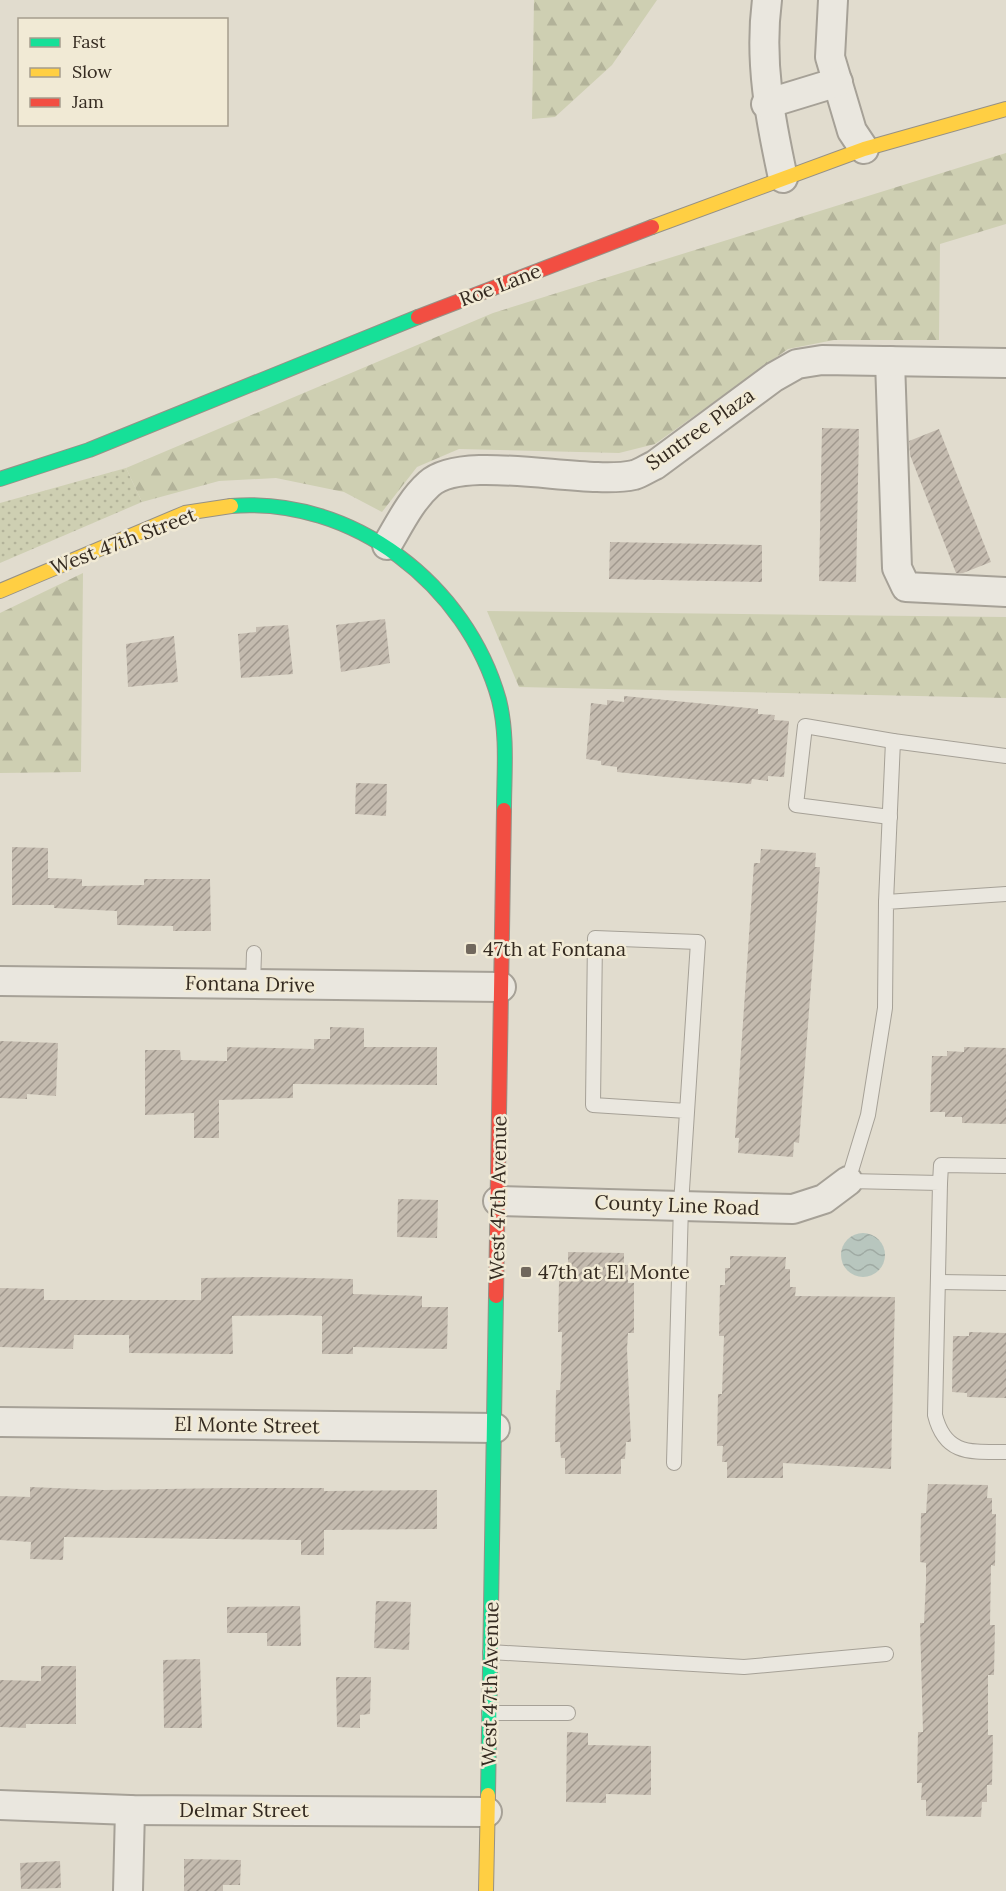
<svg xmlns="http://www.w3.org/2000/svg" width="1006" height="1891" font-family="Lora,serif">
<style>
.green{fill:url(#green-dots)}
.forest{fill:url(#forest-firs)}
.water{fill:url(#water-waves)}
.building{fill:url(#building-hatch)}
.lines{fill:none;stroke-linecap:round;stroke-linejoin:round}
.lane-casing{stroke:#a6a197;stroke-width:16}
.street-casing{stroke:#a6a197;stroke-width:32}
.fast-casing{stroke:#969186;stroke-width:16}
.slow-casing{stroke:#969186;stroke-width:16}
.jam-casing{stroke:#969186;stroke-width:16}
.lane{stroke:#eae7df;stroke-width:14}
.street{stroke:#eae7df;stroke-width:28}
.fast{stroke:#16e098;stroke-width:14}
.slow{stroke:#ffcf43;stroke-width:14}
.jam{stroke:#f24e42;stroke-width:14}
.poi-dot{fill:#71685d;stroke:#f1ead5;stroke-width:2}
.labels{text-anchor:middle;stroke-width:5;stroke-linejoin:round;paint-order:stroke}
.street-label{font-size:20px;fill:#342a20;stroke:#f1ead5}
.poi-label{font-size:20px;fill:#342a20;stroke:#f1ead5;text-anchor:start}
</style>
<defs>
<pattern id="green-dots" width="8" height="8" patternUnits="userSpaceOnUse" patternTransform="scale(1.5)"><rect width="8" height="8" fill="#cecfb2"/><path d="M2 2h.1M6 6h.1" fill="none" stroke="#b2b299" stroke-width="1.8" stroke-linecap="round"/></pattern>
<pattern id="forest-firs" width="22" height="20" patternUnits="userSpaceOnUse" patternTransform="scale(1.5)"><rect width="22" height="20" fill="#cecfb2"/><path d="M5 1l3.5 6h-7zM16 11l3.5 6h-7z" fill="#b2b299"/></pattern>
<pattern id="water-waves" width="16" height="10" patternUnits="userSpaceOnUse" patternTransform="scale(1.5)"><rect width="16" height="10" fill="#b8c6be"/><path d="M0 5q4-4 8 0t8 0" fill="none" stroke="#9faaa3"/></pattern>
<pattern id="building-hatch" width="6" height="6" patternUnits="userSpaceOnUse" patternTransform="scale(1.5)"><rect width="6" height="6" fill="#c4bbaf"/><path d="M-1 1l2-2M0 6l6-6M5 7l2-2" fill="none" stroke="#a0988e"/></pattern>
</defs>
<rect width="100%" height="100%" fill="#e1dcce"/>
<polygon class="green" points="126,468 142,502 0,563 0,503"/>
<g class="forest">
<polygon points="534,0 657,0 612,65 555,117 532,119"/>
<polygon points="1006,153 1006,224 940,244 939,340 834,340 788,349 655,444 619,453 459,449 417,467 382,512 344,492 276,478 219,481 142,502 126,468 493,313"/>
<polygon points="83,573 81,772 0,773 0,613"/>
<polygon points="487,611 1006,617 1006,698 519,687"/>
</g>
<circle class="water" cx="863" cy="1255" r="22"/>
<g class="building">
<polygon points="822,428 859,429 856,582 819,581"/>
<polygon points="939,429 991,562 963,573 956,573 910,455 909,441"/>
<polygon points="610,542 762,545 762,582 609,579"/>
<polygon points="385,619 390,663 341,672 336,625"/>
<polygon points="288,625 293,674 241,678 238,634 256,632 256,627"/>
<polygon points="174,636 178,682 128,687 126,644"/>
<polygon points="624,696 758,709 758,714 775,715 774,720 789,721 784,777 768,776 768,781 752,779 751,784 666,777 617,772 617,767 601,765 601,761 586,759 591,703 607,705 607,700 624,702"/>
<polygon points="356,783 387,784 386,816 355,814"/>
<polygon points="12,847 48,848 48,878 82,879 82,886 144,885 144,879 210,879 211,931 173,931 173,926 117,925 117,911 54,908 54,905 12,905"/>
<polygon points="761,849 816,853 815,867 820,867 799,1143 794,1142 793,1157 738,1153 739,1138 735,1138 754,863 760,863"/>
<polygon points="330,1027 364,1028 364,1047 437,1047 437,1085 293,1084 293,1098 219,1100 219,1138 194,1138 194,1113 145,1115 145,1050 180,1050 181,1060 227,1061 227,1047 314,1049 314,1039 330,1039"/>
<polygon points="0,1041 58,1043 56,1096 27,1094 27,1099 0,1098"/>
<polygon points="964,1047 1006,1048 1006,1124 962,1123 962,1117 945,1117 945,1112 930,1112 932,1056 947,1056 947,1051 964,1052"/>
<polygon points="398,1199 438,1200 437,1238 397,1237"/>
<polygon points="568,1252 624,1253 624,1265 628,1265 628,1283 634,1283 634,1333 628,1333 627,1349 631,1442 626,1442 625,1459 621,1459 621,1474 565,1474 565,1458 561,1458 560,1442 555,1442 556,1390 560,1390 561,1374 562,1332 558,1332 559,1281 563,1281 563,1265 568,1265"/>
<polygon points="730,1256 786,1257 785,1269 790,1269 790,1287 796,1287 795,1296 895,1297 891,1469 783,1463 783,1478 727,1478 727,1462 722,1462 723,1446 717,1446 718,1394 722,1394 724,1336 719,1336 720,1285 725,1285 725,1268 730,1268"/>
<polygon points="263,1277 353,1279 353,1294 422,1296 422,1307 448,1307 447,1349 353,1347 353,1354 322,1354 322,1316 293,1315 232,1316 233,1354 129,1353 129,1335 74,1335 73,1349 0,1347 0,1288 44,1289 44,1300 201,1300 201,1278"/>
<polygon points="969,1332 1006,1333 1006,1398 967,1397 967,1393 952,1392 953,1336 969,1336"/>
<polygon points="928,1484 988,1485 987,1498 992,1498 992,1514 996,1514 995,1566 991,1565 990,1625 995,1625 994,1675 988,1675 988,1735 993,1735 992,1785 987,1785 987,1802 982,1802 981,1817 926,1816 926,1800 921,1800 922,1783 917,1783 918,1732 923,1732 920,1623 924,1623 926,1581 926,1563 920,1562 921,1513 926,1513"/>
<polygon points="30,1487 104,1490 229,1488 324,1488 324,1491 437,1490 437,1529 324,1530 324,1555 301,1555 301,1540 64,1537 63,1560 30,1559 31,1542 0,1540 0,1496 30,1497"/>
<polygon points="376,1601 411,1602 409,1650 374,1648"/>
<polygon points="300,1606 301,1646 267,1646 267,1633 227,1633 227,1607"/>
<polygon points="200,1659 202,1728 164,1728 163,1660"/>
<polygon points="41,1666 76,1666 76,1724 26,1724 26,1728 0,1727 0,1680 41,1681"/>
<polygon points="336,1677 371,1677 370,1714 360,1715 360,1728 337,1727"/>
<polygon points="567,1732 588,1733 588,1745 651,1746 651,1795 606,1794 606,1803 566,1802"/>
<polygon points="184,1859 241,1860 240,1885 223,1885 223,1891 184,1891"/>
<polygon points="60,1861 61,1888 21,1889 20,1863"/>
</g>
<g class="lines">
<defs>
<g id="lane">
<polyline points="890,817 796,805 805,726 893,741"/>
<path d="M 1006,894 L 886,902 L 885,1008 L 868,1115 L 848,1181 L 940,1183 L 935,1415 C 945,1455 970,1452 1006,1452"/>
<polyline points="886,902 893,741 1006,756"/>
<polyline points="253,984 254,953"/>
<polyline points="940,1183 941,1165 1006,1166"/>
<polyline points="939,1282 1006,1283"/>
<polyline points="674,1463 681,1205 698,942 595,938 593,1105 687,1111"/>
<polyline points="490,1652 744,1667 886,1654"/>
<polyline points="489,1713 568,1713"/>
</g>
<g id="street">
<path d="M 767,0 C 759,61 770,118 783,178"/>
<polyline points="833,0 830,57 852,131 864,149"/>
<polyline points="766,104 838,82"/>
<polyline points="890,361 897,568 906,587 1006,592"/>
<path d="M 387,545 C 399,525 411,500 429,484 C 464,452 585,486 634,475 C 641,473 648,468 655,465 L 774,377 L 797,364 L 822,360 L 1006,363"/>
<polyline points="0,981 501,987"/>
<polyline points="498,1201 793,1209 824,1199 848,1181"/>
<polyline points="0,1422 495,1428"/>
<polyline points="0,1805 130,1810 487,1812"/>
<polyline points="128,1891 130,1810"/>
</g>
<g id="fast">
<polyline points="0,479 89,450 418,317"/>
<path d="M 231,506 C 353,496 467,585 499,700 C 508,736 504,774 504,810"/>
<polyline points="488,1795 496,1296"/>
</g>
<g id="slow">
<polyline points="652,227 864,149 1006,109"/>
<polyline points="0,591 185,513 231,506"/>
<polyline points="486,1891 488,1795"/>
</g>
<g id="jam">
<polyline points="418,317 652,227"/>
<polyline points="496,1296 504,810"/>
</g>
</defs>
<use href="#lane" class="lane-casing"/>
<use href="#street" class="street-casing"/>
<use href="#fast" class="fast-casing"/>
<use href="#slow" class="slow-casing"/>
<use href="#jam" class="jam-casing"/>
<use href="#lane" class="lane"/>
<use href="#street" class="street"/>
<use href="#fast" class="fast"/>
<use href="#slow" class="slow"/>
<use href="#jam" class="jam"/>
</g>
<g class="poi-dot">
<rect x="465" y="943" width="12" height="12" rx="3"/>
<rect x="520" y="1266" width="12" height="12" rx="3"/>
</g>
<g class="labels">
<g class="street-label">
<text transform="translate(500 285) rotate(-21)" y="7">Roe Lane</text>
<text transform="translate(700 429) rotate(-35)" y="7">Suntree Plaza</text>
<text transform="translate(123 541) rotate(-21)" y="7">West 47th Street</text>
<text transform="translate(250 984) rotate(1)" y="7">Fontana Drive</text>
<text transform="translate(498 1198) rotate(-89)" y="7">West 47th Avenue</text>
<text transform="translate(677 1205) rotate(2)" y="7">County Line Road</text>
<text transform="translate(247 1425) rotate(1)" y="7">El Monte Street</text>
<text transform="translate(490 1684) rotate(-89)" y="7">West 47th Avenue</text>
<text x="244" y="1817">Delmar Street</text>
</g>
<g class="poi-label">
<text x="483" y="956">47th at Fontana</text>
<text x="538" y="1279">47th at El Monte</text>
</g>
</g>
<rect x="18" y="18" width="210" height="108" fill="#f1ead5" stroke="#a59d8d" stroke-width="1.5"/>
<rect x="30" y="38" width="30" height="9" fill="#16e098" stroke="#a59d8d" stroke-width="1.5"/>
<text x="72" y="48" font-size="18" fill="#342a20">Fast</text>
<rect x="30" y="68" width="30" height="9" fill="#ffcf43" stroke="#a59d8d" stroke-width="1.5"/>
<text x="72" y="78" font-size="18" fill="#342a20">Slow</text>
<rect x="30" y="98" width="30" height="9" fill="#f24e42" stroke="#a59d8d" stroke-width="1.5"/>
<text x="72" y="108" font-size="18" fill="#342a20">Jam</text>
</svg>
